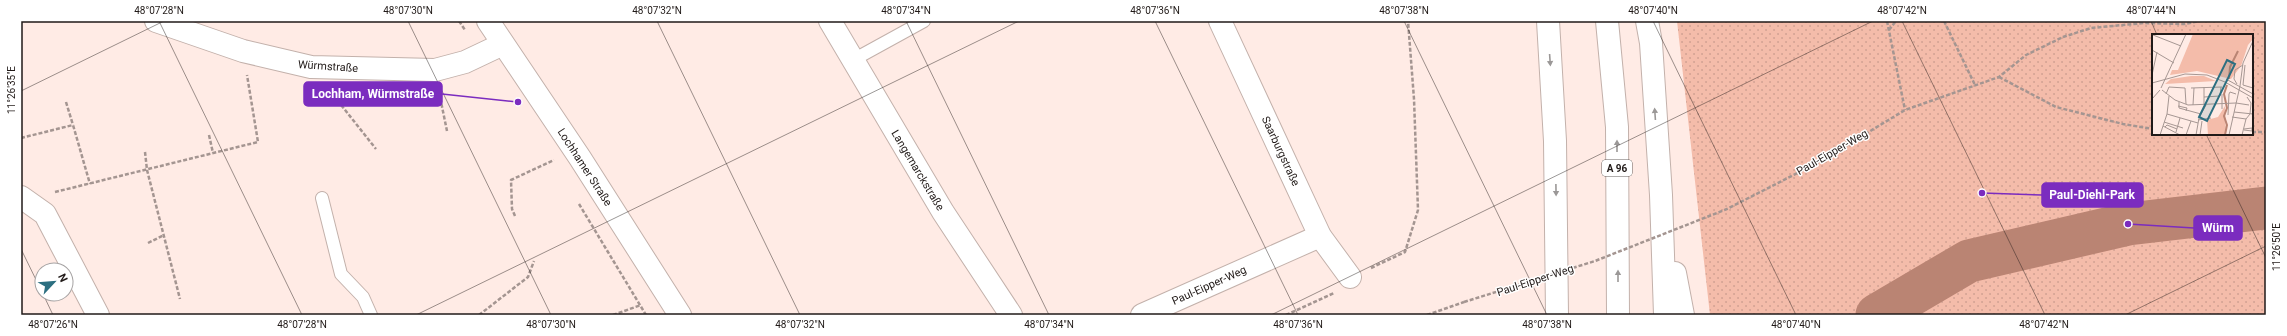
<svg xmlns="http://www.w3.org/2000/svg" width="2287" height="336" font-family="Roboto,sans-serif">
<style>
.park{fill:url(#park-dots);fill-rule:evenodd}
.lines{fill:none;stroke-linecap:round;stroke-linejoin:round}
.river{stroke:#ba8473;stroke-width:43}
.service-casing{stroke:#c3b1ab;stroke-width:14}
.minor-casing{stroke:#c3b1ab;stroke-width:24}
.tertiary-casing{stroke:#c3b1ab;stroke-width:24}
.motorway-casing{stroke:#c3b1ab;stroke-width:24}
.path{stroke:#a49591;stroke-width:2.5;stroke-dasharray:4 2;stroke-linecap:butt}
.service{stroke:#fff;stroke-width:12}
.minor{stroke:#fff;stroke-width:22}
.tertiary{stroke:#fff;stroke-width:22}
.motorway{stroke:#fff;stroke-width:22}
.path-bridge{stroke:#a49591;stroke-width:2.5;stroke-dasharray:4 2;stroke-linecap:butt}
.oneway{fill:#9b9897}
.ticks{fill:none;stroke:#211a18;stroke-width:1;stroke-opacity:0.45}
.labels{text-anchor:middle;stroke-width:3;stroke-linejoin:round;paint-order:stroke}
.shield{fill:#fff;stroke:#645f5d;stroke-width:1}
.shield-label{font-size:10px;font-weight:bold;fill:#211a18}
.street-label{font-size:11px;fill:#211a18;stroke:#fff}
.inset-river{fill:none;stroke:#ba8473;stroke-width:2}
.inset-road{fill:none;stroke:#a69793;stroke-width:1}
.view{fill:#2c6f81;fill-opacity:0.15;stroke:#2c6f81;stroke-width:2}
.inset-edge{fill:none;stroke:#211a18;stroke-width:2}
.leader{fill:none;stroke:#7b2cbf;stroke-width:1.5}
.callout-dot{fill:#7b2cbf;stroke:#fff;stroke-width:1.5}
.callout{fill:#7b2cbf;stroke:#7b2cbf;stroke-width:1.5}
.callout-label{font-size:12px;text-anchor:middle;font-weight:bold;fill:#fff}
.neatline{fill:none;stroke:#211a18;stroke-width:1.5}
.ticks-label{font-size:10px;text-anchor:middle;fill:#211a18}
</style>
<defs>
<pattern id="park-dots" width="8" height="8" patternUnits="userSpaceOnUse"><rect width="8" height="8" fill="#f4bcaa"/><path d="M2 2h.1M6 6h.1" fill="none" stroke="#d1a192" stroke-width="1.8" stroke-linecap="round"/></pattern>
</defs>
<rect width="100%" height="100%" fill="#ffebe5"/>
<path class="park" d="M 1677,21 L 2266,21 L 2266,315 L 1710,315 ZM 2153,35 L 2252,35 L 2252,134 L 2153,134 Z"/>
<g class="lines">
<polyline class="river" points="1877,315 1969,261 2128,224 2266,208"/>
<defs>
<g id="service">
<polyline points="853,60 924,21"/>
<polyline points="322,198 341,274 363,297 371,315"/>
</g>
<g id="minor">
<polyline points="156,21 243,51 311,67 435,70 465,62 503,44"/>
<polyline points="830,21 943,212 1011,315"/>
<polyline points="1220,21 1320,236 1350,277"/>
<polyline points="21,197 45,214 98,315"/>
<polyline points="1142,315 1320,236"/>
</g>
<polyline id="tertiary" points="488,21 580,158 680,315"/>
<g id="motorway">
<polyline points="1548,21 1555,141 1557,315"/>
<polyline points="1607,21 1617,127 1618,315"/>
<polyline points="1647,21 1651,43 1661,195 1665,315"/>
<polyline points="1675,273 1683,315"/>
</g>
</defs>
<use href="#service" class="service-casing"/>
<use href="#minor" class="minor-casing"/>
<use href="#tertiary" class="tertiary-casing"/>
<use href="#motorway" class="motorway-casing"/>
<g class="path">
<polyline points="459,21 465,30"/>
<polyline points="1887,21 1905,110"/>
<polyline points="1944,21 1975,85"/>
<polyline points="1889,30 1896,21"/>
<polyline points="1999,77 2056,107 2123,124 2153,129"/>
<polyline points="330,91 376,149"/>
<polyline points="439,92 447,131"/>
<polyline points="66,102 73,125"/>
<polyline points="2252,132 2266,132"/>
<polyline points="209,135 213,153"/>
<polyline points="21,138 73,125 90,184"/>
<polyline points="145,152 147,170 180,299"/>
<polyline points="1819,162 1905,110 1999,77 2026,55 2063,37 2091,28 2144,23 2184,24 2200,21"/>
<polyline points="55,192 258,142 247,75"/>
<polyline points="579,204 646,315"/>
<polyline points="515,216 512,209 511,180 554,160"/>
<polyline points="148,243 164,235"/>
<polyline points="1371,268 1405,252 1418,210 1414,99 1408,21"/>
<polyline points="479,315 528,277 534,261"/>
<polyline points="613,315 641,305"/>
<polyline points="1286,315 1334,293"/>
<polyline points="1427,315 1464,302"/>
</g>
<use href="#service" class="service"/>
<use href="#minor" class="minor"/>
<use href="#tertiary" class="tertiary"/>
<use href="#motorway" class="motorway"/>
<polyline class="path-bridge" points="1464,302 1595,261 1727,209 1819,162"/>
</g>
<defs><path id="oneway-solid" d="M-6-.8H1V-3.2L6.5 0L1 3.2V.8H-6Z"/></defs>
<g class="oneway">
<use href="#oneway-solid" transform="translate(1550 60) rotate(86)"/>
<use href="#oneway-solid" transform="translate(1655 114) rotate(-94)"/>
<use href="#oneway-solid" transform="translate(1617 146) rotate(-90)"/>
<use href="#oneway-solid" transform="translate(1556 190) rotate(89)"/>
<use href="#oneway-solid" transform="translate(1618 276) rotate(-90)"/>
</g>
<path class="ticks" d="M 159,21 L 302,315M 408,21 L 551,315M 657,21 L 800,315M 906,21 L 1049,315M 1155,21 L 1298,315M 1404,21 L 1547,315M 1653,21 L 1796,315M 1902,21 L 2045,315M 2151,21 L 2157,35M 21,91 L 164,21M 2206,134 L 2266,258M 21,249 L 42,292M 43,294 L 53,315M 416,315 L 1019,21M 1271,315 L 1873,21M 2125,315 L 2266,246"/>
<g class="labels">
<rect class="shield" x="1602" y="160" width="30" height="16" rx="3"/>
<g class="shield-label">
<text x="1617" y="172">A 96</text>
</g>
<g class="street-label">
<text transform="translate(328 66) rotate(4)" y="4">Würmstraße</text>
<text transform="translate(1281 151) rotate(65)" y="4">Saarburgstraße</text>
<text transform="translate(1832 152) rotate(-30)" y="4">Paul-Eipper-Weg</text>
<text transform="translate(585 167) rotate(57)" y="4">Lochhamer Straße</text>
<text transform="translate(918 170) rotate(59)" y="4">Langemarckstraße</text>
<text transform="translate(1535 280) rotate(-18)" y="4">Paul-Eipper-Weg</text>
<text transform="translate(1209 285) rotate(-24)" y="4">Paul-Eipper-Weg</text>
</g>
</g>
<g transform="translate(2152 34)">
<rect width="101" height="101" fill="#ffebe5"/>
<path d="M 39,42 L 52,42 L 64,47 L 13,50 L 19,45 Z" fill="#f4bcaa"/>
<path d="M 41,0 L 101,0 L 101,5 L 96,11 L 89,32 L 79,45 L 45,37 L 18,41 L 20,36 L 26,36 ZM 73,72 L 74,101 L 56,101 L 55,86 L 66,83 Z" fill="#f4bcaa"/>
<path class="inset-river" d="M 77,45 L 78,33 L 86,17M 73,101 L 75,91 L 72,82 L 75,74 L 72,60 L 75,51"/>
<path class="inset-road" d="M 1,1 L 29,12M 0,16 L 22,29M 93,31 L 91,51 L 101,54M 0,41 L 5,18M 74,45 L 101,60M 0,49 L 33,40 L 55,41 L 73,48 L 101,64M 85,50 L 82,45 L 83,36 L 91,31M 52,53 L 52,71M 9,54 L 34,0M 39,54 L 70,53M 10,56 L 23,66 L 36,71 L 84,69 L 97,71M 14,60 L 17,53 L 33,54 L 34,70M 70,60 L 70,75M 17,62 L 15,80 L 46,89M 52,63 L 68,62 L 69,53M 95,63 L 99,69 L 98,80M 0,65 L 8,56M 27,68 L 27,74 L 49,80M 41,71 L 42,54M 26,72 L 35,74 L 34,77M 82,78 L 101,80M 76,81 L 77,60 L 78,58 L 84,60M 80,83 L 94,85 L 98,80M 46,86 L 59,84M 12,88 L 31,94M 11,92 L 28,101M 13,93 L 15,91 L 25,95M 92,96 L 100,97 L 100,94 L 92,95M 24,98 L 28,84M 8,101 L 15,80M 34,101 L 39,87M 44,101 L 47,84 L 54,71M 48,101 L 50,87M 77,101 L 88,52 L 91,29 L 101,7M 90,101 L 94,85"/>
<path class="view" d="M 75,26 L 83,30 L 55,87 L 47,83 Z"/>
<rect width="101" height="101" class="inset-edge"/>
</g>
<path class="leader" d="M518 102L442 94M1982 193L2042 195M2128 224L2194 228"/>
<g class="callout-dot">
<circle cx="518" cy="102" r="4"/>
<circle cx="1982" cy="193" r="4"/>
<circle cx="2128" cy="224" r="4"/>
</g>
<g class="callout">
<rect x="304" y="82" width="138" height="24" rx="4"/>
<rect x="2042" y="183" width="101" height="24" rx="4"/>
<rect x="2194" y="216" width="48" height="24" rx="4"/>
</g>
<g class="callout-label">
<text x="373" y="98">Lochham, Würmstraße</text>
<text x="2092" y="199">Paul-Diehl-Park</text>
<text x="2218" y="232">Würm</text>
</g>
<rect width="2287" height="336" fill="none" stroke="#ffffff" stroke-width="44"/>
<g transform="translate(54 282) rotate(64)"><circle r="19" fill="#ffffff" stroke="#a6a3a3"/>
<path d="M0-3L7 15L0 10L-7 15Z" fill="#2c6f81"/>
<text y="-6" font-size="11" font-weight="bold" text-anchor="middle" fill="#211a18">N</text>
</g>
<rect x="22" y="22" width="2243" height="292" class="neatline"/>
<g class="ticks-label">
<text x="159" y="14">48°07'28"N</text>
<text x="408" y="14">48°07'30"N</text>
<text x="657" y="14">48°07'32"N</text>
<text x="906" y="14">48°07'34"N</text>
<text x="1155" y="14">48°07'36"N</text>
<text x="1404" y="14">48°07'38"N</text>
<text x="1653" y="14">48°07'40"N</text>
<text x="1902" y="14">48°07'42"N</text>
<text x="2151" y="14">48°07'44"N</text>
<text transform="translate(11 90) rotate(-90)" y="4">11°26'35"E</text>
<text transform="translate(2276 247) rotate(-90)" y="4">11°26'50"E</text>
<text x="53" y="328">48°07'26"N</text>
<text x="302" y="328">48°07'28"N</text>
<text x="551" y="328">48°07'30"N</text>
<text x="800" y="328">48°07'32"N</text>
<text x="1049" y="328">48°07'34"N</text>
<text x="1298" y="328">48°07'36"N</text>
<text x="1547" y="328">48°07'38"N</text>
<text x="1796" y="328">48°07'40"N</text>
<text x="2044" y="328">48°07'42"N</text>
</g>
</svg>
